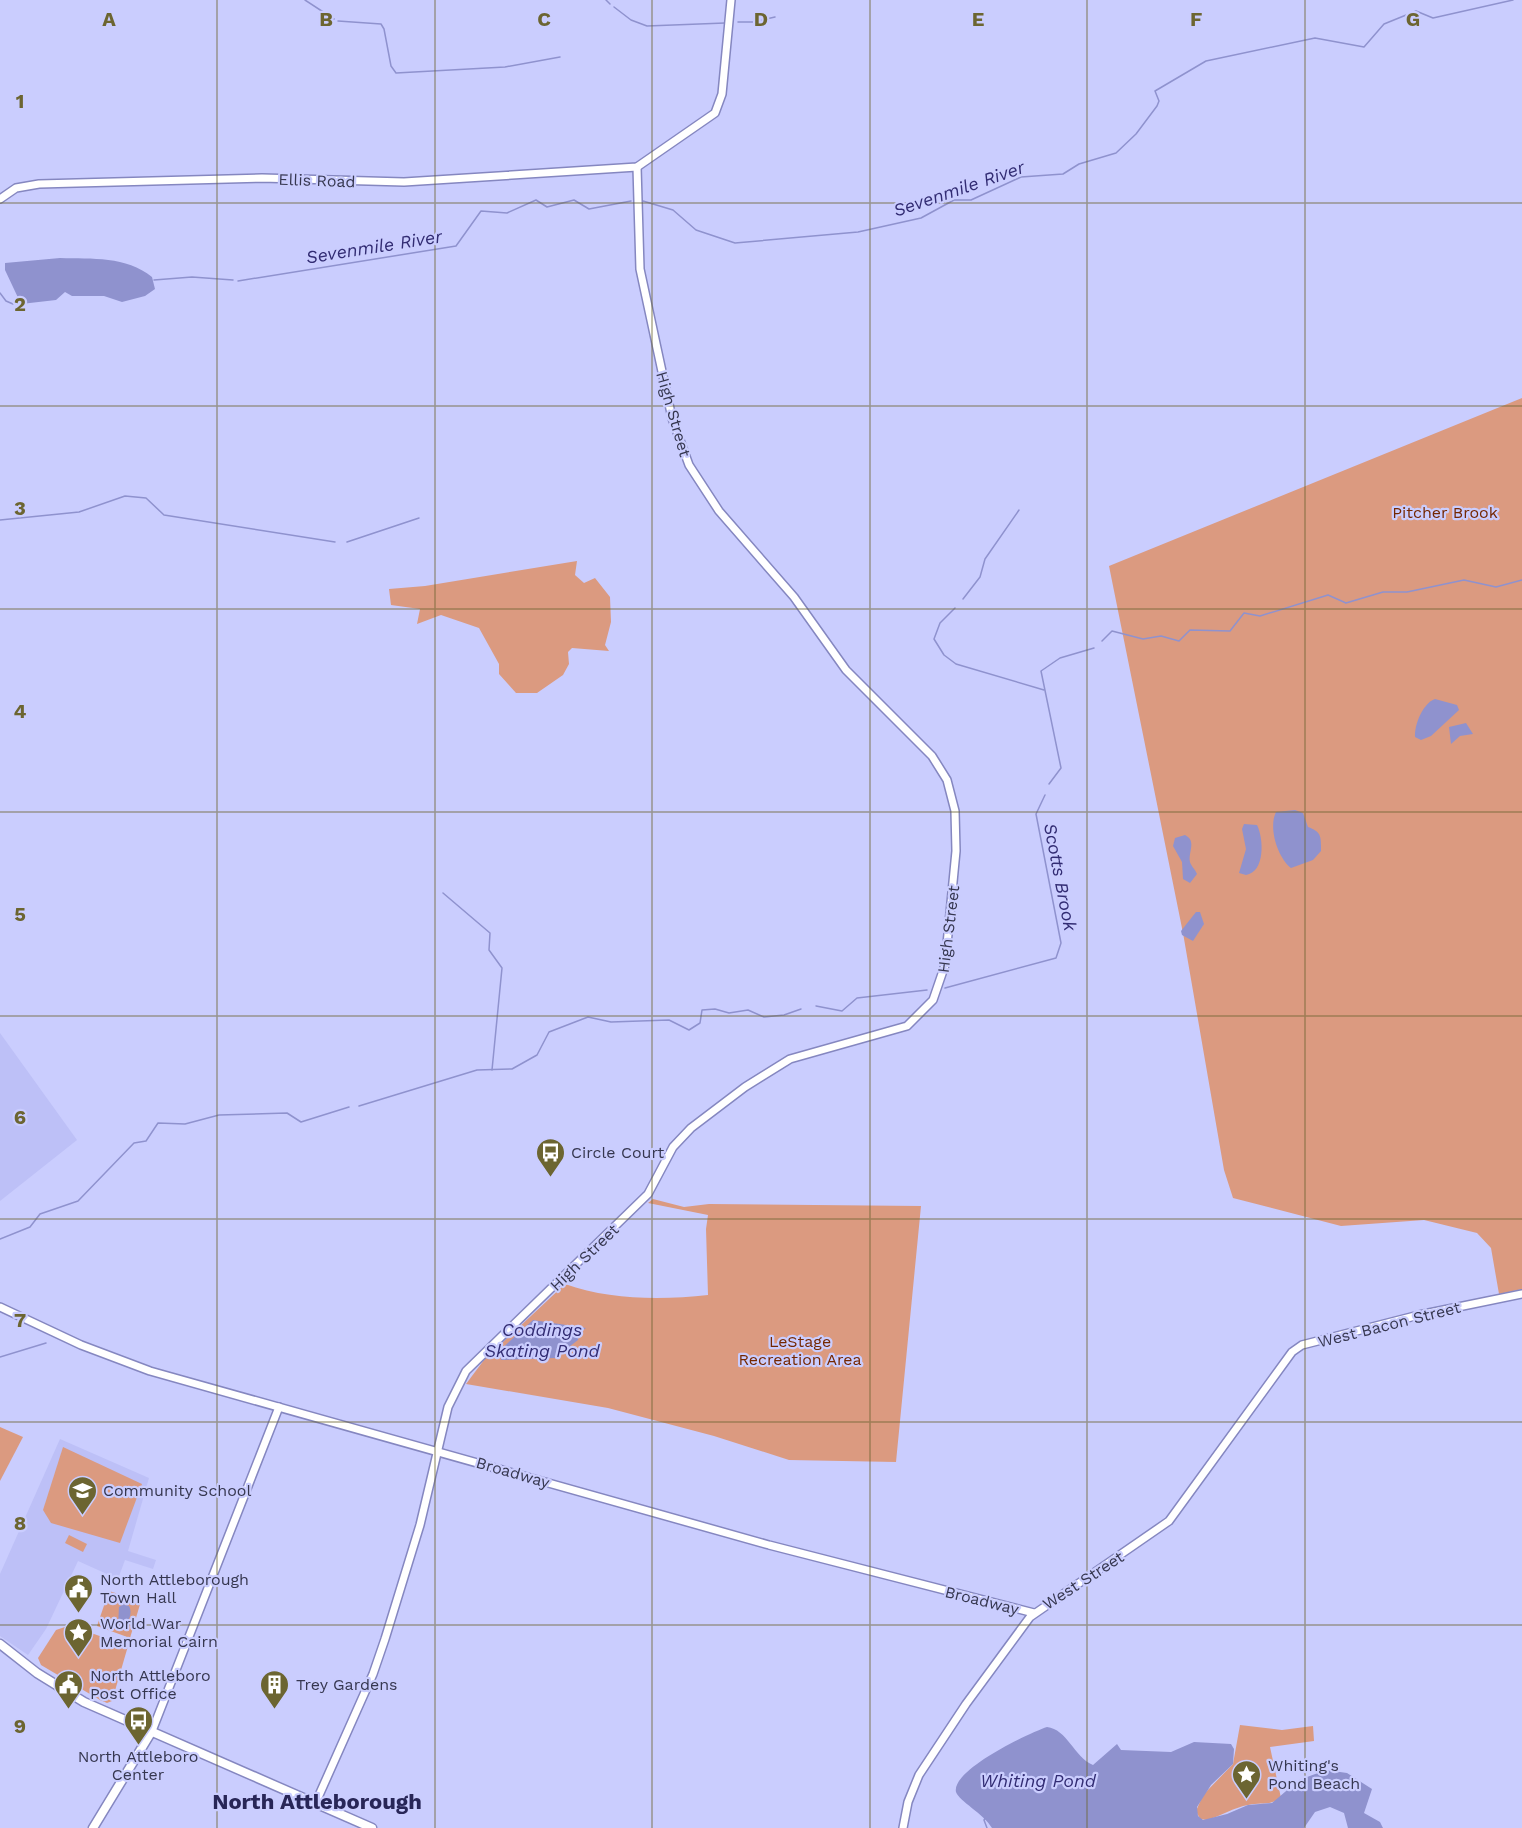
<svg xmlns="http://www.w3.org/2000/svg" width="1522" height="1828" font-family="'Work Sans',sans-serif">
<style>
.built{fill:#bdc0f7}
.green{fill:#db9a80}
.water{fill:#8f92ce}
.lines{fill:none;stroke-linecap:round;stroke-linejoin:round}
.stream{stroke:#8f92ce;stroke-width:1.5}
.minor-casing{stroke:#8587c0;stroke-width:10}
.major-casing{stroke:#8587c0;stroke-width:11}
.minor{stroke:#fff;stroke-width:7}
.major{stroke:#fff;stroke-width:8}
.grid{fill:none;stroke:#6c6531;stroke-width:1.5;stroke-opacity:0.55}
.labels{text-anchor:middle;stroke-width:4.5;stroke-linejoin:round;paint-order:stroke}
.street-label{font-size:16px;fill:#363750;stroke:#cacdfe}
.park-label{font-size:16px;fill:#742700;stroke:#cacdfe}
.poi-label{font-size:16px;fill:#363750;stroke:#cacdfe;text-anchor:start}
.water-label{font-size:18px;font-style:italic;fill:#322c73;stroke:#cacdfe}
.district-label{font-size:22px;font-weight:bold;fill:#282657;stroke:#cacdfe}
.grid-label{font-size:20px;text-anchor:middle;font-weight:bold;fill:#6c6531;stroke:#cacdfe;stroke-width:4.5;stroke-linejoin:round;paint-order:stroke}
</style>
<rect width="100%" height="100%" fill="#cacdfe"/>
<g class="built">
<polygon points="0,1033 77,1140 0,1201"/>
<polygon points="60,1439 149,1478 128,1551 156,1560 153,1569 125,1560 118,1579 78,1561 46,1629 28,1655 0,1636 0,1574"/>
</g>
<g class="green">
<polygon points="1522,398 1522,1289 1499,1294 1491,1248 1477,1233 1424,1220 1341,1226 1233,1198 1224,1170 1183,933 1109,566"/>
<polygon points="577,561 575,575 584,583 595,578 610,597 611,622 605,645 609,651 572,648 568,652 569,664 563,675 537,693 516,693 499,674 499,664 479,628 441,615 417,624 420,609 391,605 389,589 425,586"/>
<path d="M 653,1199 L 684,1207 L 709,1204 L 921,1206 L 896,1462 L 789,1460 L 714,1436 L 608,1408 L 466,1384 L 484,1360 L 565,1284 C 609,1300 662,1300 708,1295 L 706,1229 L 708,1215 L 648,1203 Z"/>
<polygon points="0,1427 23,1437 0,1481"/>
<polygon points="63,1447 142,1484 120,1543 51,1523 43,1510"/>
<polygon points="69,1535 87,1544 83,1552 65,1543"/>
<polygon points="109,1591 141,1601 130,1638 97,1626"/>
<polygon points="65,1627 77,1628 128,1646 112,1701 107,1703 100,1700 41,1665 38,1658 56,1630"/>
<path d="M 1240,1725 L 1282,1730 L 1313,1726 L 1314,1741 L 1270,1747 L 1281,1798 C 1269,1806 1261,1802 1248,1805 C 1235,1807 1221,1816 1207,1820 L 1200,1819 L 1196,1811 L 1203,1795 L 1233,1764 Z"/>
</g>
<g class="water">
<path d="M 60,258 C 92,259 126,256 152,277 L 155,289 L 145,296 L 122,302 L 104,296 L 72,296 L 65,292 L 56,300 L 21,304 L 5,270 L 5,263 Z"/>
<path d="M 1435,699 L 1457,705 L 1459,710 L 1431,736 L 1421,740 L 1415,737 C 1414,725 1423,703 1435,699 Z"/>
<polygon points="1466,723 1473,734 1460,736 1451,744 1449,727"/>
<path d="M 1295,810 L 1303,813 L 1308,827 C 1322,832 1321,837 1321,851 L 1313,860 L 1291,868 C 1278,858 1268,828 1276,812 Z"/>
<path d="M 1244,824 L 1257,825 C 1264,839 1265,872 1246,875 L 1239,873 L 1246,849 L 1242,829 Z"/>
<path d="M 1185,835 C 1197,841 1188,852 1190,862 C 1191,866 1195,869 1197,874 L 1190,883 L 1183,879 L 1182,862 L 1173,846 L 1175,838 Z"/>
<polygon points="1196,912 1200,912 1204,924 1193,941 1182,935 1181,931"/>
<polygon points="533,1320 586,1328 579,1333 578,1340 555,1358 501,1360 499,1351"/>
<path d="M 123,1604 L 129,1606 C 133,1613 129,1622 122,1626 L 118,1625 L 119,1607 Z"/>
<path d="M 1047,1727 C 1067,1729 1074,1757 1093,1765 L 1117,1744 L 1121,1750 L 1171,1752 L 1194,1742 L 1231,1744 L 1234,1749 L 1233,1764 L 1211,1785 L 1197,1807 L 1198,1816 L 1203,1820 L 1227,1814 L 1248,1805 L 1272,1803 L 1299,1780 L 1326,1770 L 1347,1773 L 1372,1789 L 1364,1813 L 1380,1822 L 1383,1828 L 1348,1828 L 1344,1813 L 1330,1807 L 1315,1812 L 1304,1828 L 992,1828 C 984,1814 959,1801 956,1792 C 951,1770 1029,1733 1047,1727 Z"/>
</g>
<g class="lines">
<g class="stream">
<polyline points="305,0 334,19"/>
<polyline points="606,0 610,4"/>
<polyline points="614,7 631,20 647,26 725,23"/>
<polyline points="338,21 381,24 384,29 391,66 396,73 505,67 560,57"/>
<polyline points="738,22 754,22 775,17"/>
<polyline points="643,201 673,210 696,230 735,243 858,232 921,218 954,200 971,200 1021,177 1063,174 1079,164 1116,153 1136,134 1157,106 1159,101 1155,91 1206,61 1315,38 1364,47 1384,24 1416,11 1433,18 1513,0"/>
<polyline points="154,280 192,277 233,280"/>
<polyline points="238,281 456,246 481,211 507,213 536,200 547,207 574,200 589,209 631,201"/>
<polyline points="0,293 6,301 13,304"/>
<polyline points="0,520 79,512 125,496 146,498 164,515 335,542"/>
<polyline points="347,542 419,518"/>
<polyline points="963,599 980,577 985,559 1019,510"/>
<polyline points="955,608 940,623 934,639 944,655 956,664 1044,690"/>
<polyline points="1102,641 1112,631 1143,639 1161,636 1179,641 1190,630 1230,631 1244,613 1260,616 1328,595 1346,603 1383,592 1407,592 1464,580 1496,587 1522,580"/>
<polyline points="1049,784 1061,768 1041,671 1060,658 1094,648"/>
<polyline points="443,893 490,933 489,950 502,968 492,1070"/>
<polyline points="945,988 1056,958 1061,943 1036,814 1045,795"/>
<polyline points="816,1006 842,1011 857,998 927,990"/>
<polyline points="359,1106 477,1070 512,1069 537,1055 549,1032 588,1017 611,1022 669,1020 689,1030 700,1023 702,1010 715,1009 729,1013 748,1010 764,1017 784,1015 801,1009"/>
<polyline points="0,1239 30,1227 40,1214 78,1201 134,1143 146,1141 158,1123 185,1124 219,1115 287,1113 301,1122 349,1107"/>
<polyline points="0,1357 46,1343"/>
<polyline points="986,1817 984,1820 987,1828"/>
</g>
<defs>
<g id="minor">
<polyline points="0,199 16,188 39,184 262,178 404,182 637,167 715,113 722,94 731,0"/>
<polyline points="0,1307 81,1345 150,1371 769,1545 1034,1613"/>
<polyline points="152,1731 279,1407"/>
<polyline points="316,1802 373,1674 385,1639 420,1525 448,1407 466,1371 648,1194 673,1147 691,1128 745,1087 790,1059 907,1026 933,1000 945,965 956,851 955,811 947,780 932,756 846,670 794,597 719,511 689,465 672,418 640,269 637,167"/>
<polyline points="903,1828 908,1802 919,1775 966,1704 1030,1617 1169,1521 1292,1352 1302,1345 1419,1315 1522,1294"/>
</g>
<g id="major">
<polyline points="0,1644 37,1673 84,1702 372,1828"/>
<polyline points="93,1828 152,1731"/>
</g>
</defs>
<use href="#minor" class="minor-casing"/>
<use href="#major" class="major-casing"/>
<use href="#minor" class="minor"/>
<use href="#major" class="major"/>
</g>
<path class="grid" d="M 217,0 L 217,1828M 435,0 L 435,1828M 652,0 L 652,1828M 870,0 L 870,1828M 1087,0 L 1087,1828M 1305,0 L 1305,1828M 0,203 L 1522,203M 0,406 L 1522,406M 0,609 L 1522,609M 0,812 L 1522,812M 0,1016 L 1522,1016M 0,1219 L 1522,1219M 0,1422 L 1522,1422M 0,1625 L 1522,1625"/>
<defs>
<symbol id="bus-pin" viewBox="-11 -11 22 30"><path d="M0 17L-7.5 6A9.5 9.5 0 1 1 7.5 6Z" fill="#6c6531" stroke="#cacdfe"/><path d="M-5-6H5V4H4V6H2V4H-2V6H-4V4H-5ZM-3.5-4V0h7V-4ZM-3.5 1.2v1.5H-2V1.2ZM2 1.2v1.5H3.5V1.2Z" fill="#fff"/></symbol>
<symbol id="school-pin" viewBox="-11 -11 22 30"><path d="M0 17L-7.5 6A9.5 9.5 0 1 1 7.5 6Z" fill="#6c6531" stroke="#cacdfe"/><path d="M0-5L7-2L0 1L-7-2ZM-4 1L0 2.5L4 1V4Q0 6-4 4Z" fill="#fff"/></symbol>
<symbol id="civic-pin" viewBox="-11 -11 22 30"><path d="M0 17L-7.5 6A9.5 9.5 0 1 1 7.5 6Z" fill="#6c6531" stroke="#cacdfe"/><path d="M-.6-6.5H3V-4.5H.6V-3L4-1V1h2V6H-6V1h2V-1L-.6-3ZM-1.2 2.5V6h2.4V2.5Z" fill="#fff"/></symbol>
<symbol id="sight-pin" viewBox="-11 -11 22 30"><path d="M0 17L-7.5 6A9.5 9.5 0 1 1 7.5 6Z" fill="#6c6531" stroke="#cacdfe"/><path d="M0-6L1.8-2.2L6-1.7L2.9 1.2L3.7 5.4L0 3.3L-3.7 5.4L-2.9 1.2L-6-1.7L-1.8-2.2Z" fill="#fff"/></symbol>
<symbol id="building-pin" viewBox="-11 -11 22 30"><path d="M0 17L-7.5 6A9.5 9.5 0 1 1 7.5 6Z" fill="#6c6531" stroke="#cacdfe"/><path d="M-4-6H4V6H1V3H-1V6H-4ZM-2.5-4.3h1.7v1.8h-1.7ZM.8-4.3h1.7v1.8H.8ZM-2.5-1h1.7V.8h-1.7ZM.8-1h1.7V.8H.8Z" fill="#fff"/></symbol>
</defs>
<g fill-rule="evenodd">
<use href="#bus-pin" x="534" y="1136" width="33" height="45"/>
<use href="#school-pin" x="66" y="1474" width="33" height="45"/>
<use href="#civic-pin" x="62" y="1572" width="33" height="45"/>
<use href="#sight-pin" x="62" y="1616" width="33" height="45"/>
<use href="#civic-pin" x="52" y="1668" width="33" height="45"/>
<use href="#building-pin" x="258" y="1668" width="33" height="45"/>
<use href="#bus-pin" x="122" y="1704" width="33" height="45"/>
<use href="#sight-pin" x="1230" y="1758" width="33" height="45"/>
</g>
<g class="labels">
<g class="street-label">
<text transform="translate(317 180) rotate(2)" y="6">Ellis Road</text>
<text transform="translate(674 414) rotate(74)" y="6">High Street</text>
<text transform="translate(948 929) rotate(-83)" y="6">High Street</text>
<text transform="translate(584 1257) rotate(-44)" y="6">High Street</text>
<text transform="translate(1389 1324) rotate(-14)" y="6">West Bacon Street</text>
<text transform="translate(513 1472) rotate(16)" y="6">Broadway</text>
<text transform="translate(1083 1580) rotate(-33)" y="6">West Street</text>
<text transform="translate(982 1600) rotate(14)" y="6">Broadway</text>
</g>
<g class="park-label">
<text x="1445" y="518">Pitcher Brook</text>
<text x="800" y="1347">LeStage<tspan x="800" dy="18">Recreation Area</tspan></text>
</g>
<g class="poi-label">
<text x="571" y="1158">Circle Court</text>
<text x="103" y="1496">Community School</text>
<text x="100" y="1585">North Attleborough<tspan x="100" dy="18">Town Hall</tspan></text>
<text x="100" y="1629">World War<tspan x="100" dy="18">Memorial Cairn</tspan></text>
<text x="90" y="1681">North Attleboro<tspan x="90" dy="18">Post Office</tspan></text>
<text x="296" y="1690">Trey Gardens</text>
<text x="138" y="1762" text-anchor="middle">North Attleboro<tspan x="138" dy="18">Center</tspan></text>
<text x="1268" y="1771">Whiting's<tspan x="1268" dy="18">Pond Beach</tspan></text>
</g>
<g class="water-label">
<text transform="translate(959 189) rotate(-19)" y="6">Sevenmile River</text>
<text transform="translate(374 247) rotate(-9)" y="6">Sevenmile River</text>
<text transform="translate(1060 877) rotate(79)" y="6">Scotts Brook</text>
<text x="542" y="1336">Coddings<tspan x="542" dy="21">Skating Pond</tspan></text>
<text x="1038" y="1787">Whiting Pond</text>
</g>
<g class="district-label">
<text x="317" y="1809">North Attleborough</text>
</g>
</g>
<g class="grid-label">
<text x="109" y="26">A</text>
<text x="326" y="26">B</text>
<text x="544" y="26">C</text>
<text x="761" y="26">D</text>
<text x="978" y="26">E</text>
<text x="1196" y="26">F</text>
<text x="1413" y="26">G</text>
<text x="20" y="108">1</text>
<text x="20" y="311">2</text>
<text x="20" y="515">3</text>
<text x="20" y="718">4</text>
<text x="20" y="921">5</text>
<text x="20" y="1124">6</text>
<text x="20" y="1327">7</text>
<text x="20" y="1530">8</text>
<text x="20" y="1733">9</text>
</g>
</svg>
